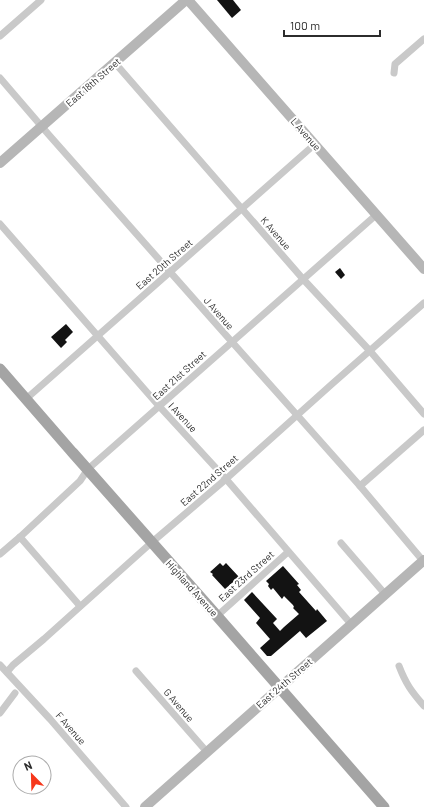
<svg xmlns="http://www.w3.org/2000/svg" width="424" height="807" font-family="Barlow,sans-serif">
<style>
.building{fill:#131313}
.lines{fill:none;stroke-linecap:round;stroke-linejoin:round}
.street{stroke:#c9c9c9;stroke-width:7}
.secondary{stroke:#b6b6b6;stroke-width:10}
.primary{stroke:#a4a4a4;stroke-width:11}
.labels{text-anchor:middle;stroke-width:4;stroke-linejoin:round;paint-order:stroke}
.street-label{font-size:10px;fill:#2c2c2c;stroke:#fff}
</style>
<rect width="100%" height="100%" fill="#fff"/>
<g class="building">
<polygon points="217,0 233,0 241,10 232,18"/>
<polygon points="340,268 345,275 341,279 335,272"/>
<polygon points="66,324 73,332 65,340 67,342 61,348 51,337"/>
<polygon points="220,563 223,566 226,563 239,577 225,589 212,575 213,574 210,572"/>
<polygon points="283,566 299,584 297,585 301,590 299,592 316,611 317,609 327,621 306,638 300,631 271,656 267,656 260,648 270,639 256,623 260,618 244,600 252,592 277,619 273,623 280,631 284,627 299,614 293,608 294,607 293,605 284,596 282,599 273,588 271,590 268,586 269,584 266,581"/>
</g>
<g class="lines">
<g class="street">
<polyline points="0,36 41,0"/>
<polyline points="115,63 303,279 370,351 424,414"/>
<polyline points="394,73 395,64 424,39"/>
<polyline points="0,78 49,135 232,342 297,415 360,486 424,562"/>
<polyline points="0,224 159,406 226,479 351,624"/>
<polyline points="26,399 315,144"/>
<polyline points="360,486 424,430"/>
<polyline points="20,537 80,606"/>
<polyline points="341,543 385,594"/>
<polyline points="0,554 20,537 80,481 88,469 376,215"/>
<polyline points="217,616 288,552"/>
<polyline points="0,665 50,719 126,807"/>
<path d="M 399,666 C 406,684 411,691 424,706"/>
<polyline points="136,671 207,752"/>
<polyline points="7,672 13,665 44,639 151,543 226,479 332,384 424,303"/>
<polyline points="0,713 15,693"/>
</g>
<g class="secondary">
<polyline points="188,0 424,269"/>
<polyline points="0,163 186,0"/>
<polyline points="145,807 424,560"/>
</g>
<g class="primary">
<polyline points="0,369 72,452"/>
<polyline points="73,453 217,616 384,807"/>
</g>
</g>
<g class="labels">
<g class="street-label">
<text transform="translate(93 82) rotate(-41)" y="4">East 18th Street</text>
<text transform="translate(306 134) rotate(49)" y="4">L Avenue</text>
<text transform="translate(276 233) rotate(49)" y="4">K Avenue</text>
<text transform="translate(164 264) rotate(-41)" y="4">East 20th Street</text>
<text transform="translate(219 313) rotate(49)" y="4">J Avenue</text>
<text transform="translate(179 375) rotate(-42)" y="4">East 21st Street</text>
<text transform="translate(183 417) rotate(47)" y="4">I Avenue</text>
<text transform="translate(209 480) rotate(-41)" y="4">East 22nd Street</text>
<text transform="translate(246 576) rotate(-42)" y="4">East 23rd Street</text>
<text transform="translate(192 588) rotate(48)" y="4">Highland Avenue</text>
<text transform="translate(284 683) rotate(-41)" y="4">East 24th Street</text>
<text transform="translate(179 705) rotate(49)" y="4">G Avenue</text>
<text transform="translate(71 728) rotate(49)" y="4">F Avenue</text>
</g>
</g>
<g transform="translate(32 775) rotate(337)"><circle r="19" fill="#ffffff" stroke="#ababab"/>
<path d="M0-3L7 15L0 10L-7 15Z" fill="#f6371b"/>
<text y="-6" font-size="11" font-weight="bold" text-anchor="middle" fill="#2c2c2c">N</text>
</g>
<path d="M284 30v6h96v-6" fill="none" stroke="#2c2c2c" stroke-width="2"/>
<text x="290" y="30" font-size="12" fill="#2c2c2c" stroke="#ffffff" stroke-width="3" paint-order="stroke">100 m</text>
</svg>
